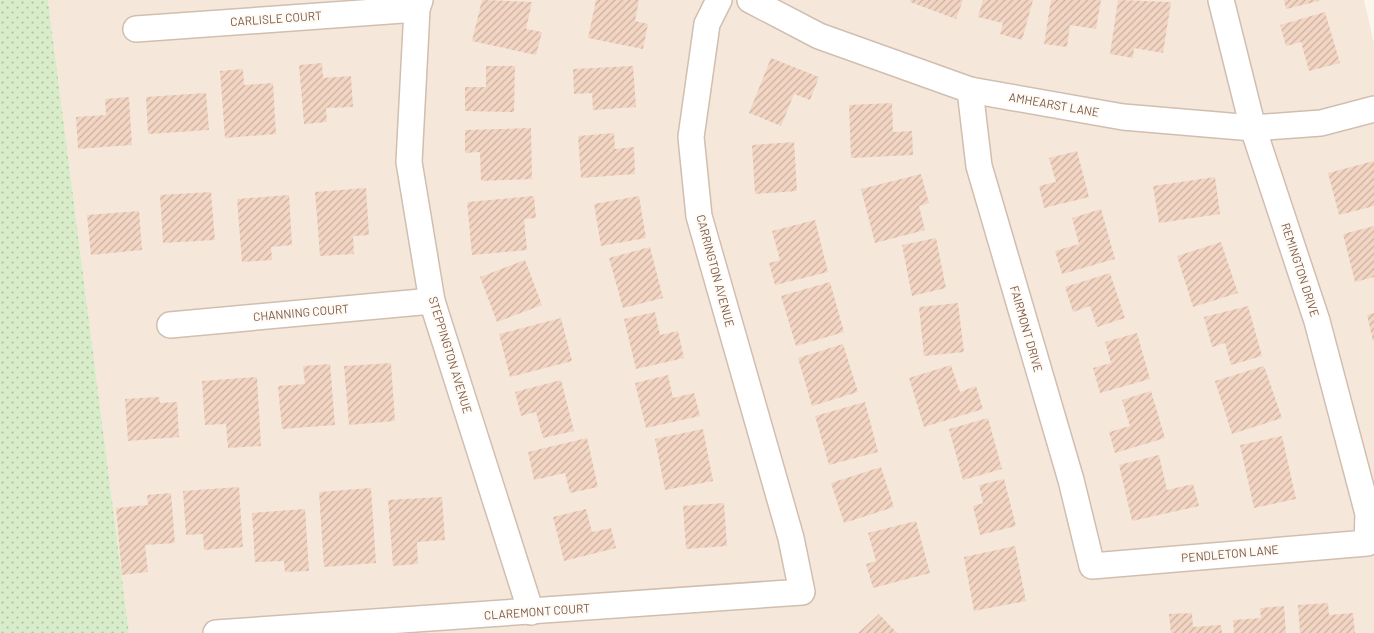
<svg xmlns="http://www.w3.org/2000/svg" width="1374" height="633" font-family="Barlow,sans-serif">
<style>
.residential{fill:#f5e8da}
.grass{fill:url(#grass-dots)}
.building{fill:url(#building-hatch)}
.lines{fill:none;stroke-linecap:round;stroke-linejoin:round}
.minor-casing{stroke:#d1beb0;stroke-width:28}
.minor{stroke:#fff;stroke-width:25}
.labels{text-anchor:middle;stroke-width:4;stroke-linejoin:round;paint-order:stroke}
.street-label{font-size:12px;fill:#7a5c4d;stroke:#fffaf3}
</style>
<defs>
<pattern id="grass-dots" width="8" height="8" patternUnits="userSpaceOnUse" patternTransform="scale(1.25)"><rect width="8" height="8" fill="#d8ecc9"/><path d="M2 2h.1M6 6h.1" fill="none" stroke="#b4c2a5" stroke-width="1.8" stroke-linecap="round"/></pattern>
<pattern id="building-hatch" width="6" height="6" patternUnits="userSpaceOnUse" patternTransform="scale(1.25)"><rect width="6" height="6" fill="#f3d5c3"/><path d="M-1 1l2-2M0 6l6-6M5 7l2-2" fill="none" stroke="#cab0a1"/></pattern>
</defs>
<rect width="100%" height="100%" fill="#fdf6ec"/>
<polygon class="residential" points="48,0 1364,0 1374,43 1374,633 129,633"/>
<polygon class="grass" points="0,0 48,0 129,633 0,633"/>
<g class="building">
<polygon points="482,0 532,2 526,29 542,32 536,55 472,41"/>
<polygon points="596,0 639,0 635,21 648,24 643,49 588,38"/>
<polygon points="911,0 963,0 956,19 910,2"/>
<polygon points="983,0 1033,0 1022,40 1000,34 1003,23 978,17"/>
<polygon points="1051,0 1101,0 1096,29 1070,25 1067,47 1044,44"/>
<polygon points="1118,0 1171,2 1163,53 1134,48 1133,58 1110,54"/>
<polygon points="1284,0 1319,0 1319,1 1286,9"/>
<polygon points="1325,12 1340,63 1309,71 1301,42 1286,46 1280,25"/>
<polygon points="771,58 819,77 810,100 794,94 781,126 749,113"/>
<polygon points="322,63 323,78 351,76 353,107 326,108 327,122 304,124 299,65"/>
<polygon points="486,66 515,66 514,112 465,111 465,87 486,87"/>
<polygon points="633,66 636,107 593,110 592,93 574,94 573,69"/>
<polygon points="243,69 244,85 273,83 276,134 225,138 220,71"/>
<polygon points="206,93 209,130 148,134 146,97"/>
<polygon points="129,97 132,145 78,149 76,117 106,115 105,99"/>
<polygon points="892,103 893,132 912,131 913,155 851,158 849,105"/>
<polygon points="531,128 532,179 481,181 480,152 465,153 465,130"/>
<polygon points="614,133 615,149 634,147 635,174 581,178 578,136"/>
<polygon points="794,142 797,191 755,194 752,145"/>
<polygon points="1077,151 1089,197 1044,208 1039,186 1056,182 1049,158"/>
<polygon points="1374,161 1374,206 1339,215 1328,173"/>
<polygon points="921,174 929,203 919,206 925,230 875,243 861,189"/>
<polygon points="1215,177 1220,214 1159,223 1153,186"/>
<polygon points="366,188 369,235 353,236 354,254 320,256 315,192"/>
<polygon points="211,192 215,240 163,243 160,195"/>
<polygon points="289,195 292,245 271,247 272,260 242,262 237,199"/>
<polygon points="534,196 536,218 524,219 527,250 472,255 467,202"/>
<polygon points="639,196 646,238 601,246 594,204"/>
<polygon points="1101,209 1115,259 1062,274 1055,251 1079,244 1072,218"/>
<polygon points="139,211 142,250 91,255 87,215"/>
<polygon points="815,220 828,272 775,285 769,263 780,260 772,231"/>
<polygon points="1374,226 1374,277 1355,282 1343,234"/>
<polygon points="936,238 946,288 912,296 902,245"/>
<polygon points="1221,242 1238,293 1193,307 1177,256"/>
<polygon points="650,247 663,298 623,308 609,258"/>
<polygon points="525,260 542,305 497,322 480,277"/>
<polygon points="1110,273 1125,318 1097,327 1090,306 1073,312 1065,287"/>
<polygon points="830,282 844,332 796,346 781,296"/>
<polygon points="958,303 964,352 924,356 919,307"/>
<polygon points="1248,306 1262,356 1231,365 1225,343 1212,347 1204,317"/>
<polygon points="655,312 660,335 678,331 684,358 636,369 624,319"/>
<polygon points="1374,313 1374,341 1373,341 1367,315"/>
<polygon points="561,318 572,361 510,377 499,334"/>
<polygon points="1137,333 1150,379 1100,393 1093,368 1111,363 1105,342"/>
<polygon points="843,344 858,392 812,406 798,358"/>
<polygon points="391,363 395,421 349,425 344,366"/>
<polygon points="330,364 335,425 282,429 278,386 305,384 303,366"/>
<polygon points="951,365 960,392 976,386 983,409 924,427 909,378"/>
<polygon points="1264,366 1282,418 1232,434 1215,381"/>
<polygon points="668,375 673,398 694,393 700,416 646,428 635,383"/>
<polygon points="257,377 261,446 228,448 226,424 205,425 202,381"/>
<polygon points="561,380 574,431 543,438 536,412 521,416 515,392"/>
<polygon points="1151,391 1165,438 1115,453 1109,432 1130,426 1122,400"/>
<polygon points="159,397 160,403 177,402 179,437 128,441 125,399"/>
<polygon points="865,402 878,452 829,465 815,416"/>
<polygon points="988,418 1002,469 963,480 949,429"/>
<polygon points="703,429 713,481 665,490 655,439"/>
<polygon points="1282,436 1296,499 1254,508 1240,445"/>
<polygon points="587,438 598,487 570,493 565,473 534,480 528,452"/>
<polygon points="1159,455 1167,490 1193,484 1199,506 1132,521 1119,465"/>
<polygon points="881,467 894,507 844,523 831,483"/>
<polygon points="1004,479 1016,526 980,535 973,506 983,503 979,485"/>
<polygon points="239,487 243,547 204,550 203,534 186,535 183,491"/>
<polygon points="371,488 376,563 324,567 319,492"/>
<polygon points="171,493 175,543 145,545 148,572 122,575 116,508 148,505 147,495"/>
<polygon points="442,497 445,540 417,542 418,564 393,566 388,500"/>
<polygon points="724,503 727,546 686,549 683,506"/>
<polygon points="305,509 309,571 285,572 284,561 255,562 252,513"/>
<polygon points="586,509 592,532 611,528 616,548 564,561 553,517"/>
<polygon points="916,521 930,573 873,588 866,564 876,561 868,533"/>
<polygon points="1015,546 1026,601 974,611 964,557"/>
<polygon points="1328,603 1329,615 1353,613 1355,633 1300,633 1298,605"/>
<polygon points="1284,606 1286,633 1234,633 1233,620 1261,618 1260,608"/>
<polygon points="1192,613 1193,627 1221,625 1222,633 1171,633 1169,614"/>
<polygon points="879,614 897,633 858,633"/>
</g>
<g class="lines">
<defs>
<g id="minor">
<polyline points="420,0 417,9 409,162 432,301 531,612"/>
<polyline points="750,0 819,36 970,90 1123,117 1253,128 1321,123 1374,109"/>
<polyline points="136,29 417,9"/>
<polyline points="970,90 979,166 1071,480 1092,566 1367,543 1368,514 1317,321 1253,128 1221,0"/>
<polyline points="170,325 432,301"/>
<polyline points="216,633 802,592 791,538 699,216 691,137 707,24 719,0"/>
</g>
</defs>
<use href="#minor" class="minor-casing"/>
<use href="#minor" class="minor"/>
</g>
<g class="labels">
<g class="street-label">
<text transform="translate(276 19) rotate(-4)" y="4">CARLISLE COURT</text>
<text transform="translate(1054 105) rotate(10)" y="4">AMHEARST LANE</text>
<text transform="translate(1300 270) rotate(72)" y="4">REMINGTON DRIVE</text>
<text transform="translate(715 271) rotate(75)" y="4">CARRINGTON AVENUE</text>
<text transform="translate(301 313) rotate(-5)" y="4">CHANNING COURT</text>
<text transform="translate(1026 329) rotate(74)" y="4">FAIRMONT DRIVE</text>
<text transform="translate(450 355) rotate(73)" y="4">STEPPINGTON AVENUE</text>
<text transform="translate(1230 554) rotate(-5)" y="4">PENDLETON LANE</text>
<text transform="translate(537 612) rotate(-4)" y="4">CLAREMONT COURT</text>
</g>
</g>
</svg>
